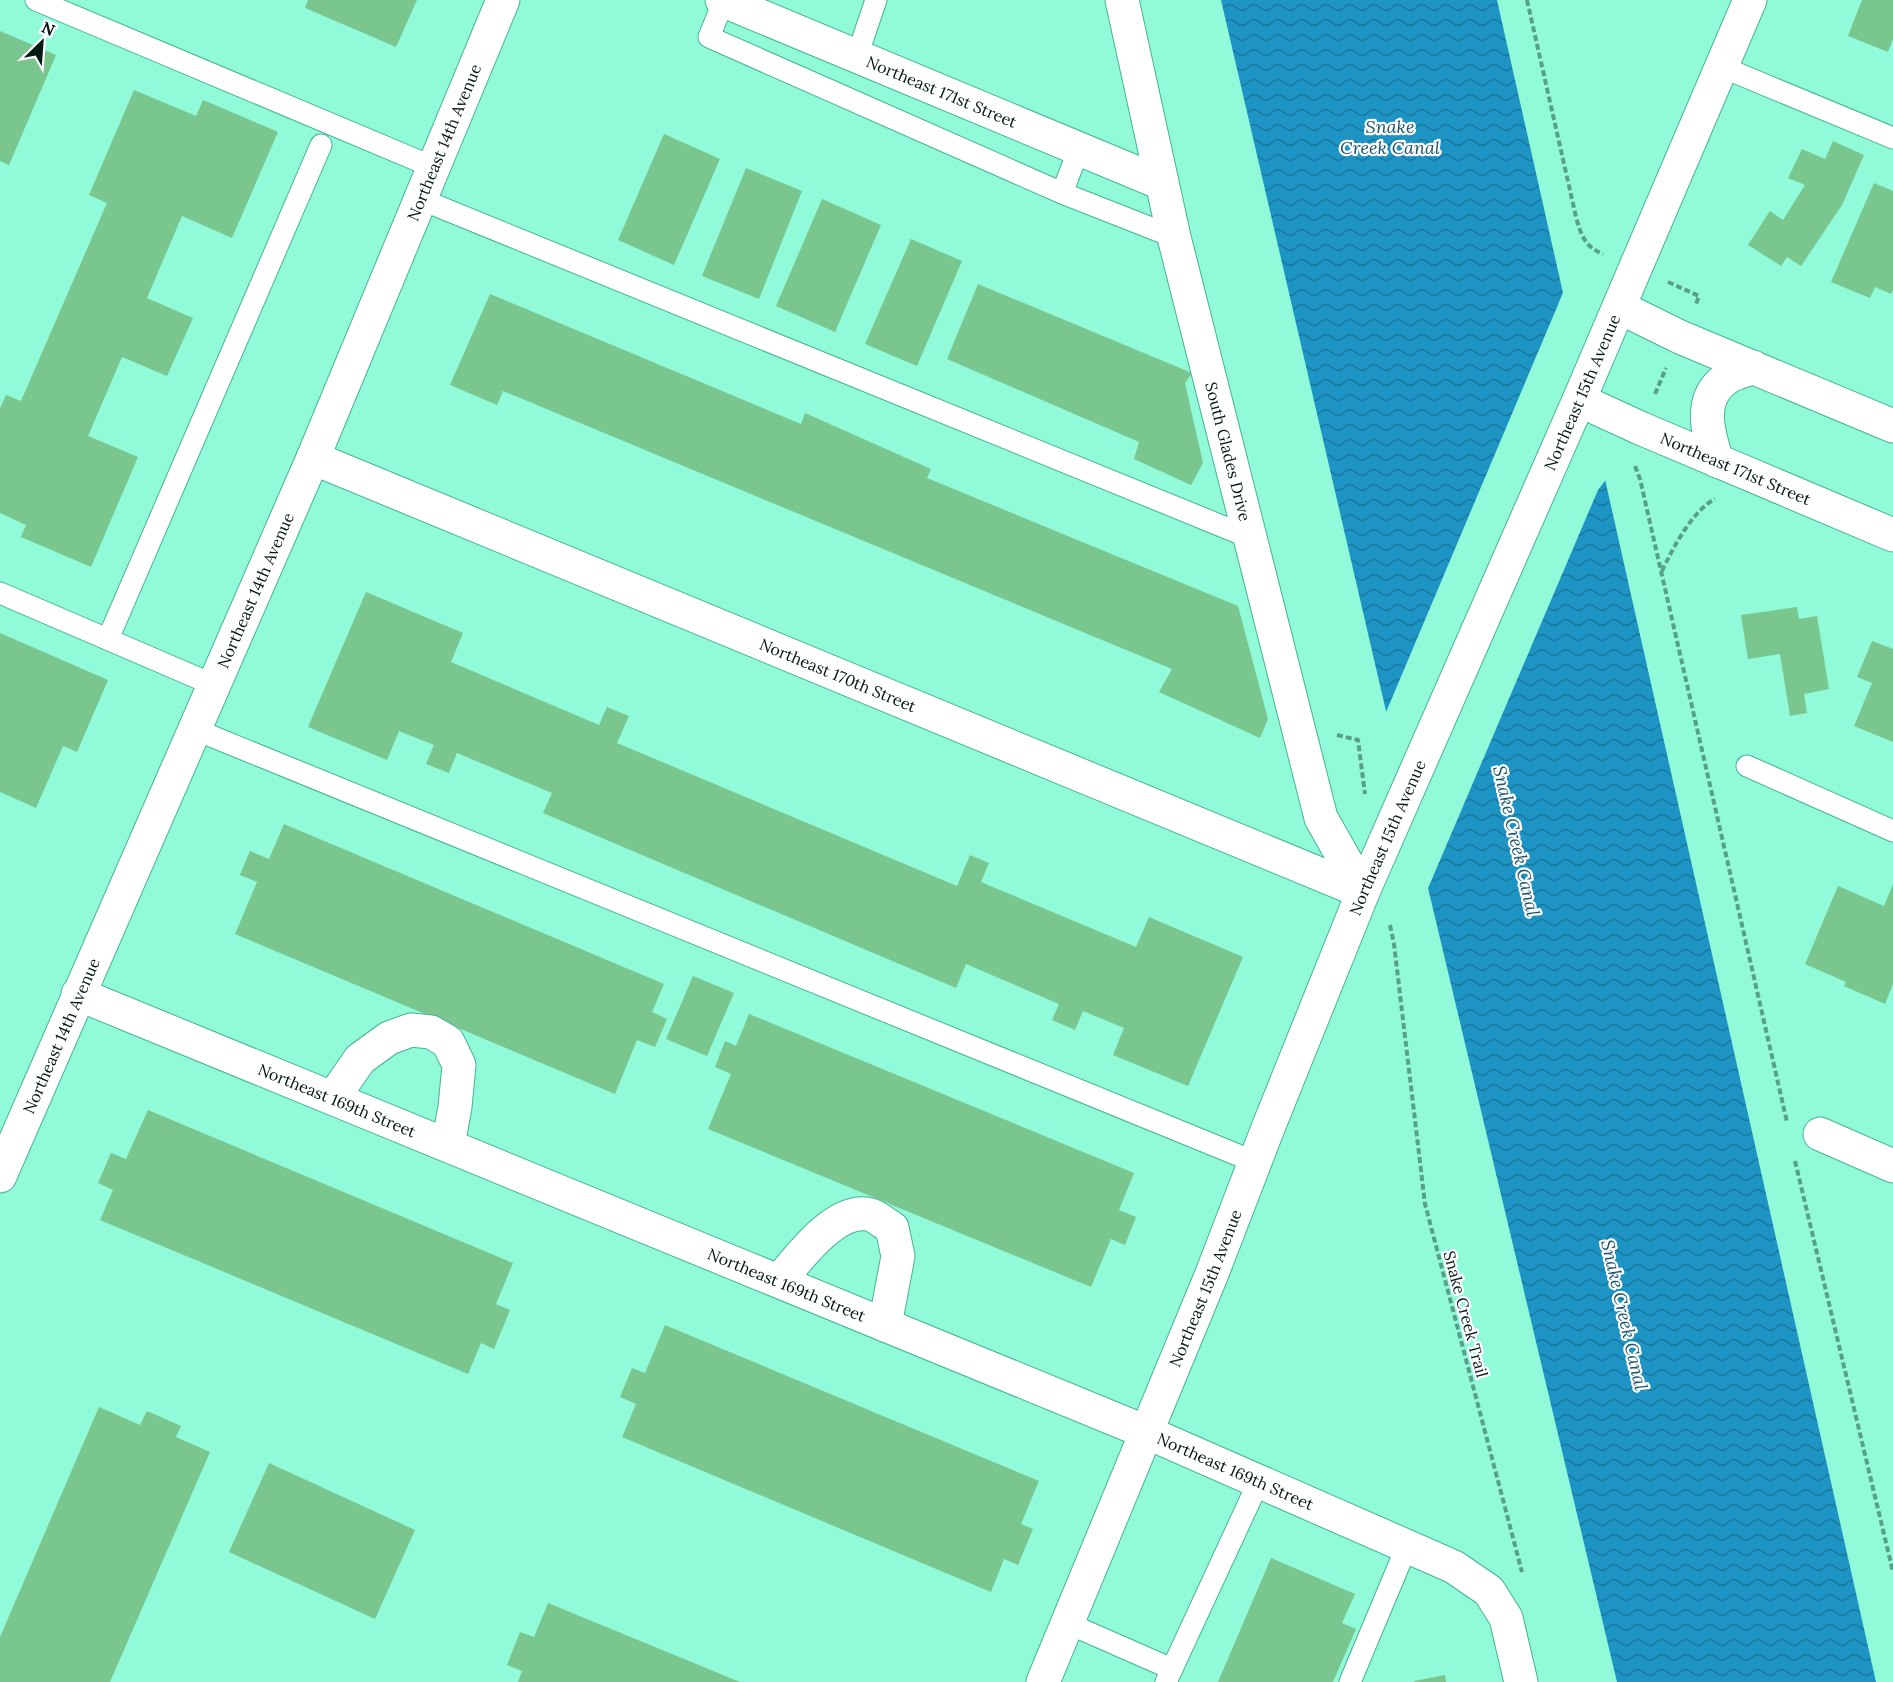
<svg xmlns="http://www.w3.org/2000/svg" width="1893" height="1682" font-family="Lora,serif">
<style>
.water{fill:url(#water-waves)}
.pier{fill:#90fad9}
.building{fill:#7ac68f}
.lines{fill:none;stroke-linecap:round;stroke-linejoin:round}
.service-casing{stroke:#46b395;stroke-width:23}
.minor-casing{stroke:#46b395;stroke-width:35}
.tertiary-casing{stroke:#46b395;stroke-width:35}
.path{stroke:#58a08a;stroke-width:4;stroke-dasharray:6 3;stroke-linecap:butt}
.service{stroke:#fff;stroke-width:21}
.minor{stroke:#fff;stroke-width:33}
.tertiary{stroke:#fff;stroke-width:33}
.labels{text-anchor:middle;stroke-width:4.5;stroke-linejoin:round;paint-order:stroke}
.street-label{font-size:16px;fill:#031913;stroke:#fff}
.water-label{font-size:18px;font-style:italic;fill:#1b546e;stroke:#fff}
</style>
<defs>
<pattern id="water-waves" width="16" height="10" patternUnits="userSpaceOnUse" patternTransform="scale(1.5)"><rect width="16" height="10" fill="#1e94c4"/><path d="M0 5q4-4 8 0t8 0" fill="none" stroke="#18789e"/></pattern>
</defs>
<rect width="100%" height="100%" fill="#90fad9"/>
<polygon class="water" points="1221,0 1497,0 1876,1682 1617,1682 1389,724"/>
<polygon class="pier" points="1565,288 1608,477 1598,490 1426,893 1384,717"/>
<g class="building">
<polygon points="308,0 417,0 396,47 305,8"/>
<polygon points="1862,0 1893,0 1893,39 1888,52 1848,36"/>
<polygon points="0,31 56,55 9,165 0,161"/>
<polygon points="134,90 196,116 203,100 278,132 232,238 182,216 147,298 193,318 167,376 122,357 88,436 138,457 91,567 21,537 26,525 0,513 0,408 6,395 21,401 107,203 89,195"/>
<polygon points="664,134 720,159 674,265 618,240"/>
<polygon points="1833,141 1864,155 1842,205 1801,266 1787,257 1781,266 1748,245 1770,211 1783,220 1805,185 1788,178 1802,149 1825,159"/>
<polygon points="746,168 802,191 759,299 702,276"/>
<polygon points="1874,183 1893,191 1893,290 1891,294 1875,287 1870,298 1831,282"/>
<polygon points="822,199 881,225 835,332 776,306"/>
<polygon points="911,239 962,261 917,366 865,344"/>
<polygon points="978,284 1192,373 1185,383 1203,463 1191,485 1134,459 1139,442 947,359"/>
<polygon points="490,294 801,424 805,413 931,469 927,478 1238,606 1268,719 1260,738 1159,692 1172,669 503,391 497,405 450,385"/>
<polygon points="366,592 463,633 451,662 599,725 607,707 629,716 617,743 957,886 970,855 989,863 981,882 1136,947 1149,917 1243,957 1188,1086 1113,1055 1124,1028 1083,1011 1075,1030 1052,1020 1059,1004 966,964 956,988 543,813 552,793 457,753 449,773 426,764 434,745 399,731 387,760 308,727"/>
<polygon points="1797,607 1799,619 1817,616 1829,689 1804,694 1807,713 1790,716 1780,654 1748,659 1741,615"/>
<polygon points="0,633 108,680 77,752 63,746 36,808 0,792"/>
<polygon points="1872,641 1893,649 1893,742 1854,726 1872,683 1857,677"/>
<polygon points="284,824 664,984 652,1012 667,1019 655,1047 637,1040 615,1094 235,934 257,882 240,875 250,851 269,859"/>
<polygon points="1893,884 1893,984 1885,1004 1844,986 1846,982 1805,964 1838,886 1884,906"/>
<polygon points="693,976 734,993 707,1056 666,1039"/>
<polygon points="749,1014 1134,1173 1119,1210 1136,1217 1125,1245 1111,1239 1091,1287 708,1129 731,1074 715,1067 725,1041 736,1046"/>
<polygon points="148,1110 513,1263 496,1304 510,1310 494,1349 481,1343 468,1374 100,1220 113,1190 98,1183 111,1153 126,1159"/>
<polygon points="665,1325 1039,1481 1021,1524 1033,1529 1018,1565 1004,1559 991,1592 622,1437 636,1404 620,1397 632,1368 645,1373"/>
<polygon points="99,1407 140,1425 147,1411 181,1426 176,1437 210,1452 110,1682 0,1682 0,1637"/>
<polygon points="269,1463 415,1530 375,1619 229,1552"/>
<polygon points="1271,1558 1355,1594 1342,1623 1356,1629 1333,1682 1218,1682"/>
<polygon points="548,1603 740,1682 518,1682 522,1671 507,1665 520,1632 534,1637"/>
<polygon points="1445,1675 1446,1682 1414,1682 1414,1681"/>
</g>
<g class="lines">
<defs>
<g id="service">
<polyline points="36,0 433,167"/>
<polyline points="724,0 709,37 1062,193 1174,237"/>
<polyline points="857,56 876,0"/>
<polyline points="1722,67 1893,138"/>
<polyline points="1062,193 1079,149"/>
<polyline points="420,199 1251,538"/>
<polyline points="0,593 214,685"/>
<polyline points="108,639 321,145"/>
<polyline points="194,729 1255,1162"/>
<polyline points="1747,766 1893,831"/>
<polyline points="1067,1623 1172,1669"/>
<polyline points="1166,1682 1259,1481"/>
<polyline points="1350,1682 1407,1546"/>
</g>
<g id="minor">
<path id="s1" d="M 722,0 L 1161,183"/>
<path id="s2" d="M 1122,0 L 1174,237 L 1321,818 L 1363,892"/>
<path id="s3" d="M 313,458 L 1363,892"/>
<path id="s4" d="M 78,994 L 1146,1432 L 1454,1567 L 1489,1591 L 1506,1618 L 1521,1682"/>
<polyline points="333,1098 360,1059 389,1038 411,1030 431,1032 448,1042 459,1065 455,1107 448,1145"/>
<polyline points="1820,1134 1893,1166"/>
<path id="s5" d="M 0,1176 L 313,458 L 503,0"/>
<path d="M 779,1281 C 798,1259 834,1209 867,1214 C 875,1215 885,1224 892,1228 L 898,1256 L 885,1325"/>
</g>
<g id="tertiary">
<polyline points="1619,307 1680,337 1893,426"/>
<path id="s6" d="M 1579,400 L 1640,428 L 1893,535"/>
<path d="M 1717,461 C 1708,433 1697,398 1727,378 C 1734,373 1745,371 1753,367"/>
<path id="s7" d="M 1043,1682 L 1211,1276 L 1268,1128 L 1363,892 L 1579,400 L 1750,0"/>
</g>
</defs>
<use href="#service" class="service-casing"/>
<use href="#minor" class="minor-casing"/>
<use href="#tertiary" class="tertiary-casing"/>
<g class="path">
<path d="M 1527,0 L 1576,217 C 1581,235 1585,247 1603,254"/>
<polyline points="1668,282 1699,296 1696,304"/>
<polyline points="1655,394 1666,368"/>
<polyline points="1635,466 1640,479 1787,1122"/>
<path d="M 1662,571 C 1673,548 1692,511 1715,499"/>
<polyline points="1337,735 1358,740 1365,794"/>
<polyline points="1390,925 1394,944 1425,1204 1522,1572"/>
<polyline points="1795,1161 1893,1572"/>
</g>
<use href="#service" class="service"/>
<use href="#minor" class="minor"/>
<use href="#tertiary" class="tertiary"/>
</g>
<g class="labels">
<g class="street-label">
<text dy="6" stroke="none"><textPath href="#s1" startOffset="238">Northeast 171st Street</textPath></text>
<text dy="6" stroke="none"><textPath href="#s5" startOffset="1125">Northeast 14th Avenue</textPath></text>
<text dy="6" stroke="none"><textPath href="#s7" startOffset="1398">Northeast 15th Avenue</textPath></text>
<text dy="6" stroke="none"><textPath href="#s2" startOffset="464">South Glades Drive</textPath></text>
<text dy="6" stroke="none"><textPath href="#s6" startOffset="171">Northeast 171st Street</textPath></text>
<text dy="6" stroke="none"><textPath href="#s5" startOffset="639">Northeast 14th Avenue</textPath></text>
<text dy="6" stroke="none"><textPath href="#s3" startOffset="568">Northeast 170th Street</textPath></text>
<text dy="6" stroke="none"><textPath href="#s7" startOffset="912">Northeast 15th Avenue</textPath></text>
<text dy="6" stroke="none"><textPath href="#s5" startOffset="153">Northeast 14th Avenue</textPath></text>
<text dy="6" stroke="none"><textPath href="#s4" startOffset="280">Northeast 169th Street</textPath></text>
<text dy="6" stroke="none"><textPath href="#s4" startOffset="766">Northeast 169th Street</textPath></text>
<text dy="6" stroke="none"><textPath href="#s7" startOffset="426">Northeast 15th Avenue</textPath></text>
<text transform="translate(1466 1314) rotate(75)" y="6">Snake Creek Trail</text>
<text dy="6" stroke="none"><textPath href="#s4" startOffset="1252">Northeast 169th Street</textPath></text>
</g>
<g class="water-label">
<text x="1390" y="133">Snake<tspan x="1390" dy="21">Creek Canal</tspan></text>
<text transform="translate(1516 841) rotate(77)" y="6">Snake Creek Canal</text>
<text transform="translate(1624 1315) rotate(77)" y="6">Snake Creek Canal</text>
</g>
</g>
<g transform="translate(42 42) rotate(25)" stroke="#ffffff" stroke-width="4.5" paint-order="stroke">
<path d="M0-4.5L10 22L0 15L-10 22Z" fill="#031913"/>
<text y="-9" font-size="16" font-weight="bold" text-anchor="middle" fill="#031913">N</text>
</g>
</svg>
